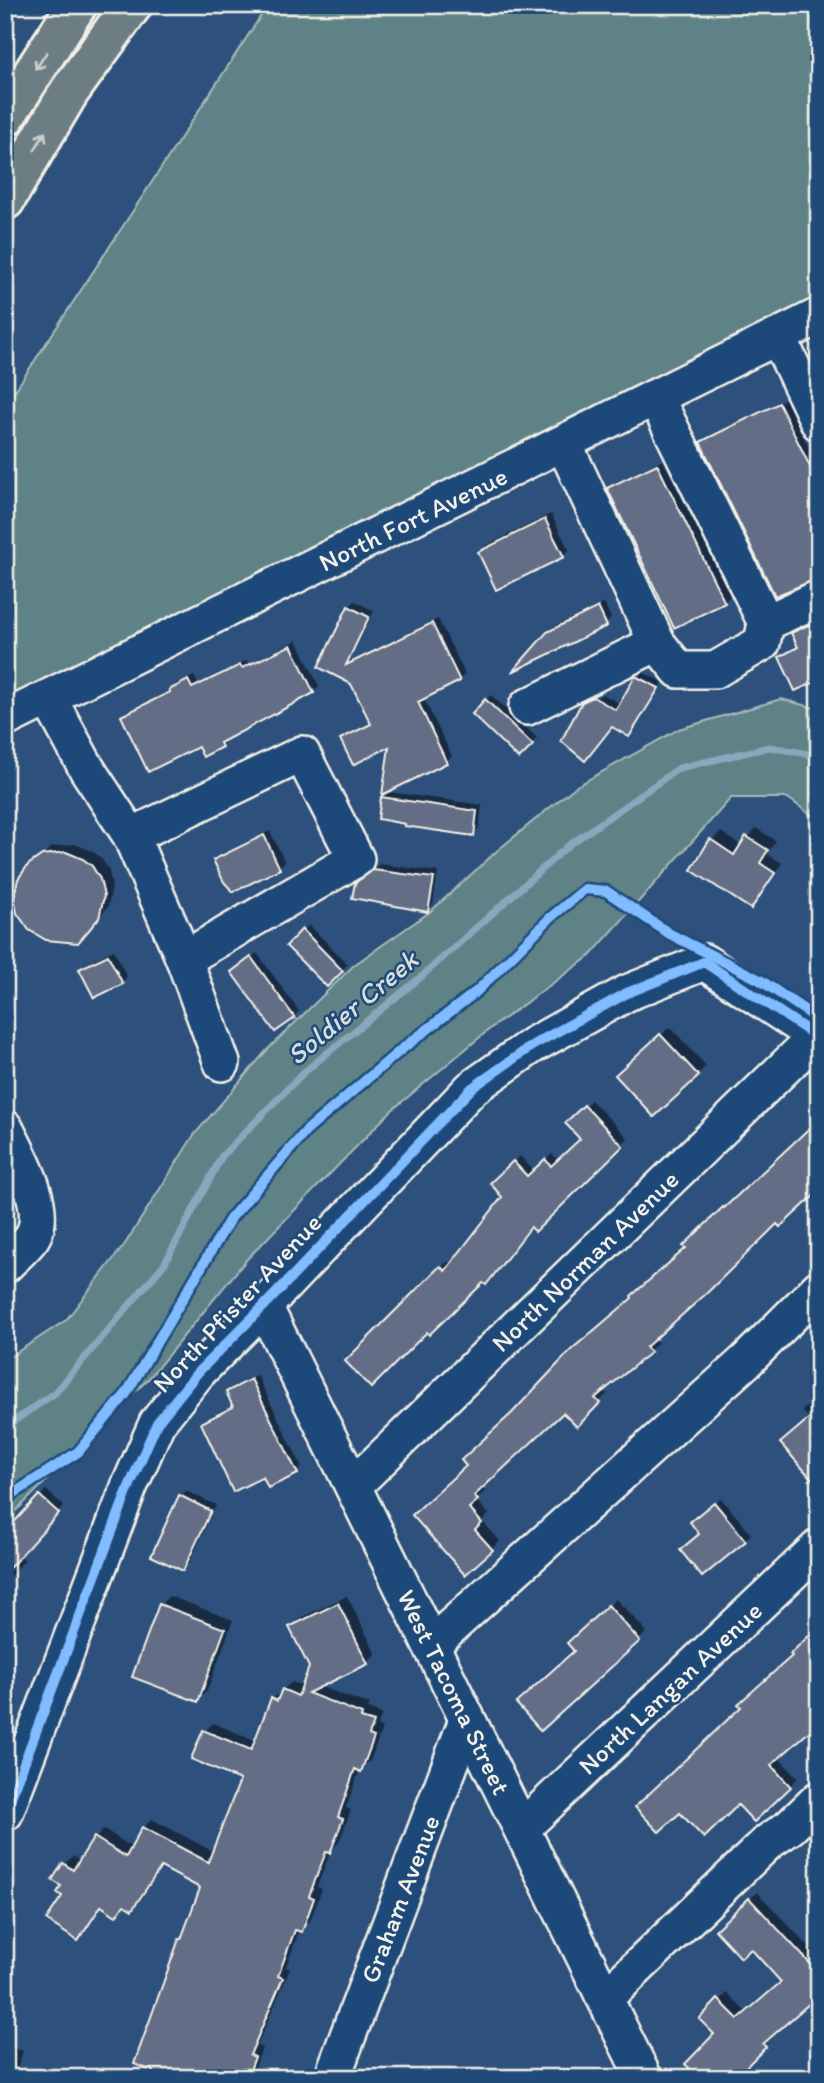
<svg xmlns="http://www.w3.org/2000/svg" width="824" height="2083" font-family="Itim,sans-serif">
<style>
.green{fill:#5e8287;stroke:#a9bab8;stroke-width:2}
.shadow{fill:#0007}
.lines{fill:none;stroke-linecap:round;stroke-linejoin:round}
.stream{stroke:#8aa7bd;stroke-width:7}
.building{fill:#646d85;stroke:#f4f1e8;stroke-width:2}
.minor-casing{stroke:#f4f1e8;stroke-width:40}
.major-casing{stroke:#f4f1e8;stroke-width:44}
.minor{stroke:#1f4a7a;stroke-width:35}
.major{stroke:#6c7e84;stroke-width:38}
.cycleway-casing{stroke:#1f4a7a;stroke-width:15}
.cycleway{stroke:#80bcff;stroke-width:10}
.oneway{stroke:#cbceca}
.labels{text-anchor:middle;stroke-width:5;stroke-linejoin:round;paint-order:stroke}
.street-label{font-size:26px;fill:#f4f1e8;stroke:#1f4a7a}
.water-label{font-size:28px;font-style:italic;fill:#d9dfdd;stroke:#1f4a7a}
</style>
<rect width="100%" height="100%" fill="#2d517c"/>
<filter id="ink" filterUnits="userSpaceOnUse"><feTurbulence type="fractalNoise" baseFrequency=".0143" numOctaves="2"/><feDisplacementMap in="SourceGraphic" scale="14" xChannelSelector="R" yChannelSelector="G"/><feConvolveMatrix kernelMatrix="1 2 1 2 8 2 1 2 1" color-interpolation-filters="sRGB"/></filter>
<g filter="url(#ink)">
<g class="green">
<polygon points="268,5 819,5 819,300 5,699 5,406"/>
<polygon points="781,699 819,709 819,821 788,798 731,798 590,956 491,1028 391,1111 247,1259 150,1377 5,1522 5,1360 66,1320 125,1244 194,1135 267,1050 354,965 431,911 498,850 575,787 679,729"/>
</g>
<g class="shadow">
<polygon points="785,399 819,468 819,573 702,442 708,437"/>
<polygon points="663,460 730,596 724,602 609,489 615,483"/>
<polygon points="551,514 569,550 563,556 480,552 485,546"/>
<polygon points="355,601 374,611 349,662 438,619 465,674 459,680 423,697 452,756 446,762 384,792 391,744 342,739 348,734 372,722 352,682 320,666 349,607"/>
<polygon points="604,603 611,618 606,624 519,665 555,626"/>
<polygon points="819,619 819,678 781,657 799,645 793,634 799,628"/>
<polygon points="297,640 319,686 313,692 226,738 227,740 221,746 199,745 123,717 128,711 171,690 177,684 194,676 198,684 247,660 248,664"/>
<polygon points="642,672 663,682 629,735 584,703 602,695 601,693 621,704"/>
<polygon points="491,695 537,738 519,756 474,713"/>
<polygon points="389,792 482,805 479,828 473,834 383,797"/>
<polygon points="756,828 776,841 767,854 782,863 759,898 750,907 712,840 721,832 742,846"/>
<polygon points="270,831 285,862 279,867 233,890 215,861 221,855"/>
<polygon points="75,844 92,851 101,858 109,870 112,886 108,907 86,932 29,866 52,847"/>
<polygon points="380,864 438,872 433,904 428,910 363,877"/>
<polygon points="309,925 348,964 327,985 289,946"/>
<polygon points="114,950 127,977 122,982 81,969 87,963"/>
<polygon points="257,953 299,1011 294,1017 239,966"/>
<polygon points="670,1027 706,1066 697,1075 626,1066"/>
<polygon points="591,1100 628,1138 535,1230 531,1226 483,1281 427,1330 348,1361 448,1261 452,1265 505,1197 499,1177 520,1156 534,1171 552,1154 559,1161 582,1139 567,1123"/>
<polygon points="819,1120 777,1221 653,1338 658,1343 603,1390 607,1394 577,1424 563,1411 481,1487 485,1491 476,1500 489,1514 482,1521 500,1541 466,1573 468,1465 518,1409 687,1248 686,1246 732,1200 733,1202"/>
<polygon points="5,1147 18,1165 5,1182"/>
<polygon points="257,1375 302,1467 297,1472 264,1475 203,1423 209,1417 234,1405 228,1392 234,1386"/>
<polygon points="819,1395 819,1468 810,1419 802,1411"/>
<polygon points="46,1490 64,1506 19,1555 25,1560 8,1578 5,1576 5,1534"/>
<polygon points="186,1491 216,1505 189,1563 183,1568 180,1496"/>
<polygon points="721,1498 751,1534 745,1540 701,1533 698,1517"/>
<polygon points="169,1596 233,1620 207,1691 198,1700 160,1605"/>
<polygon points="347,1596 376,1654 367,1663 319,1686 370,1705 368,1709 382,1714 377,1726 382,1729 370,1761 360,1769 346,1808 351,1810 339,1842 331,1850 317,1887 322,1889 310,1921 300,1929 286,1967 290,1969 257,2046 262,2048 251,2078 135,2078 202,1887 163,1866 141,1899 132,1908 126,1904 116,1914 103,1906 78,1939 64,1896 64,1864 73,1856 81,1861 96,1838 104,1829 133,1848 143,1828 152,1819 214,1852 242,1779 205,1731 213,1723 257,1741 272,1699 292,1682 304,1686 311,1667 292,1627 300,1618"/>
<polygon points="616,1599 647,1632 541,1728 576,1651 569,1643"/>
<polygon points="778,1757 798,1778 790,1786 738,1803"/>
<polygon points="757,1892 812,1950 819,1944 819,1993 770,2036 772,2038 733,2078 717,2034 702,2019 727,1993 747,2013 783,1982 751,1946 717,1931"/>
<polygon points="5,2045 23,2051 14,2078 5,2078"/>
</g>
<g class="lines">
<polyline class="stream" points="5,1427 55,1393 165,1263 222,1156 304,1072 421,977 569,845 679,768 770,747 819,756"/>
</g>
<g class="building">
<polygon points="779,403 819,485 819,578 775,596 700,442"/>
<polygon points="657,464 725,603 674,628 607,488"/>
<polygon points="545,519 564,557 496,590 478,552"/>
<polygon points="348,606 369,617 346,665 432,623 460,681 418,702 447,763 382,795 389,747 353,765 340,739 371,724 351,684 318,667"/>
<polygon points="598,607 607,626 512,672 547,632"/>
<polygon points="819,620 819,690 815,682 795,691 779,657 798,647 791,633"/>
<polygon points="291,645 314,693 220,743 222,747 203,757 198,747 148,772 121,716 170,692 169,690 188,680 192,688 240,665 242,668"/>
<polygon points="635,676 659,688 629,737 612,727 585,761 561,741 582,702 593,697 616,710"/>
<polygon points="485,699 533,745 519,759 472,714"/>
<polygon points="381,797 477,811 474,836 404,826 405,824 378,819"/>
<polygon points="264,835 280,869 233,892 224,882 213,860"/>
<polygon points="746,836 768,850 760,863 775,873 751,909 691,870 710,839 734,855"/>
<polygon points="66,852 83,859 92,866 100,879 104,896 99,918 78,943 46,940 29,930 17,913 14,898 18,879 28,865 42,855"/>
<polygon points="373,870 434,878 428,912 352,898 355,883"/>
<polygon points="302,929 343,971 327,987 286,946"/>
<polygon points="108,955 123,984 94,998 79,969"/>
<polygon points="251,957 295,1018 275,1032 231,972"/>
<polygon points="660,1034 699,1076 654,1117 615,1075"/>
<polygon points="584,1105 623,1146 535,1232 531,1227 486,1285 483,1283 429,1335 427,1332 371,1388 345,1361 440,1266 445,1271 502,1197 490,1183 513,1161 527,1176 545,1159 551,1166 580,1139 565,1123"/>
<polygon points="819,1119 819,1191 780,1227 777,1224 708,1292 646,1347 651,1352 595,1398 600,1403 577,1427 563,1413 474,1496 478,1500 469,1508 482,1523 475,1530 493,1550 465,1575 412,1515 466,1466 461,1460 512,1413 572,1349 632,1298 631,1296 686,1248 683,1246 723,1207 724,1208"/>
<polygon points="251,1379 298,1474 268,1488 263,1477 233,1492 201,1423 233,1407 226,1392"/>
<polygon points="819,1410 819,1487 780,1443"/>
<polygon points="39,1495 59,1513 5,1573 5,1532"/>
<polygon points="179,1495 211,1511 183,1571 151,1556"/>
<polygon points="714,1502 746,1541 702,1577 680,1550 699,1534 690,1522"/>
<polygon points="338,1603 368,1664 308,1693 362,1714 361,1718 374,1722 369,1735 374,1737 361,1772 355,1769 338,1817 343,1819 330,1853 326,1852 309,1896 314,1898 302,1932 295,1930 278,1976 283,1978 250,2055 255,2057 247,2078 150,2078 153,2071 134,2064 179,1939 181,1939 200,1888 161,1867 132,1910 124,1905 116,1916 101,1906 78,1941 46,1920 62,1896 57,1893 61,1886 52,1880 63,1863 73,1870 94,1837 126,1857 142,1827 208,1862 240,1780 191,1759 203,1730 251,1750 271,1698 277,1701 282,1689 298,1696 309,1667 289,1627"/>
<polygon points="159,1604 225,1629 198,1702 132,1677"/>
<polygon points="608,1605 640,1641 541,1731 516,1703 574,1651 567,1643"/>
<polygon points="819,1626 819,1723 771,1765 791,1787 754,1822 738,1805 704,1838 680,1813 659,1832 635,1807 741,1707 738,1704 792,1656 790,1654"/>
<polygon points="749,1898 819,1973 819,1995 763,2044 766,2047 735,2078 699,2078 685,2064 714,2034 699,2019 718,1999 738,2019 781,1982 751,1949 741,1958 715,1930"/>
</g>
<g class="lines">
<defs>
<g id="minor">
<polyline points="778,337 819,423"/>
<polyline points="656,398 766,623"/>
<polyline points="564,444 657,643 679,670 715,670 762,643 766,623 819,598"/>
<polyline points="49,699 87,769 131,836 184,959 222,1063"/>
<polyline points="527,707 657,643"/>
<polyline points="5,719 819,316"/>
<polyline points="131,836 302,754 356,859 184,959"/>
<path d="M 5,1128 C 18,1154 50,1209 32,1237 C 25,1247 14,1256 5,1265"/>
<polyline points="264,1306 644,2078"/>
<polyline points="353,1486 817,1036"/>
<polyline points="431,1645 746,1361 819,1288"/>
<polyline points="5,1813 129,1487 157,1423 198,1372 264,1306 472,1088 533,1045 627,993 704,962 819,1038"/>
<polyline points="522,1828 819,1547"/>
<polyline points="602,1993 618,1986 768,1842 790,1827 819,1799"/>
<polyline points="332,2078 467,1720"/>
</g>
<g id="major">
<polyline points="5,117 77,5"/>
<polyline points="5,200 69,92 132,5"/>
</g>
</defs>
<use href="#minor" class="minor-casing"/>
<use href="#major" class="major-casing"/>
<use href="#minor" class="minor"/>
<use href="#major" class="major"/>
<defs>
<g id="cycleway">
<polyline points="5,1499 78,1452 126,1394 230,1219 306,1131 402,1049 477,991 551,917 585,889 606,891 670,934 760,980 819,1020"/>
<polyline points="5,1813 129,1487 157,1423 198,1372 264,1306 472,1088 533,1045 627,993 704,962 819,1038"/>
</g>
</defs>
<use href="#cycleway" class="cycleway-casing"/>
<use href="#cycleway" class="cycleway"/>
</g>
<defs><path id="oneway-shaft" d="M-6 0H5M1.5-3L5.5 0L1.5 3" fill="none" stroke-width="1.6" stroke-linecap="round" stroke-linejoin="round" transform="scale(1.75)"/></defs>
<g class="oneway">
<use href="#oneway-shaft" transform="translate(41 61) rotate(123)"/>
<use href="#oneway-shaft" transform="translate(40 141) rotate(-60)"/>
</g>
</g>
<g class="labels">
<g class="street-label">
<text transform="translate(413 519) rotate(-26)" y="9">North Fort Avenue</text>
<text transform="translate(585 1261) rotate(-44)" y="9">North Norman Avenue</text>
<text transform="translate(237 1303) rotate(-47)" y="9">North Pfister Avenue</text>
<text transform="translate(670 1688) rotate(-43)" y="9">North Langan Avenue</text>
<text transform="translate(454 1692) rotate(64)" y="9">West Tacoma Street</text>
<text transform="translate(400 1899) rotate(-69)" y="9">Graham Avenue</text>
</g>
<g class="water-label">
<text transform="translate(352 1007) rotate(-40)" y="10">Soldier Creek</text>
</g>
</g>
<rect width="824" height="2083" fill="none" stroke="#1f4a7a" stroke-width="28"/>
<rect x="14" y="14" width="796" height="2055" fill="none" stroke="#f4f1e8" stroke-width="2.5" filter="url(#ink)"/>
</svg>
